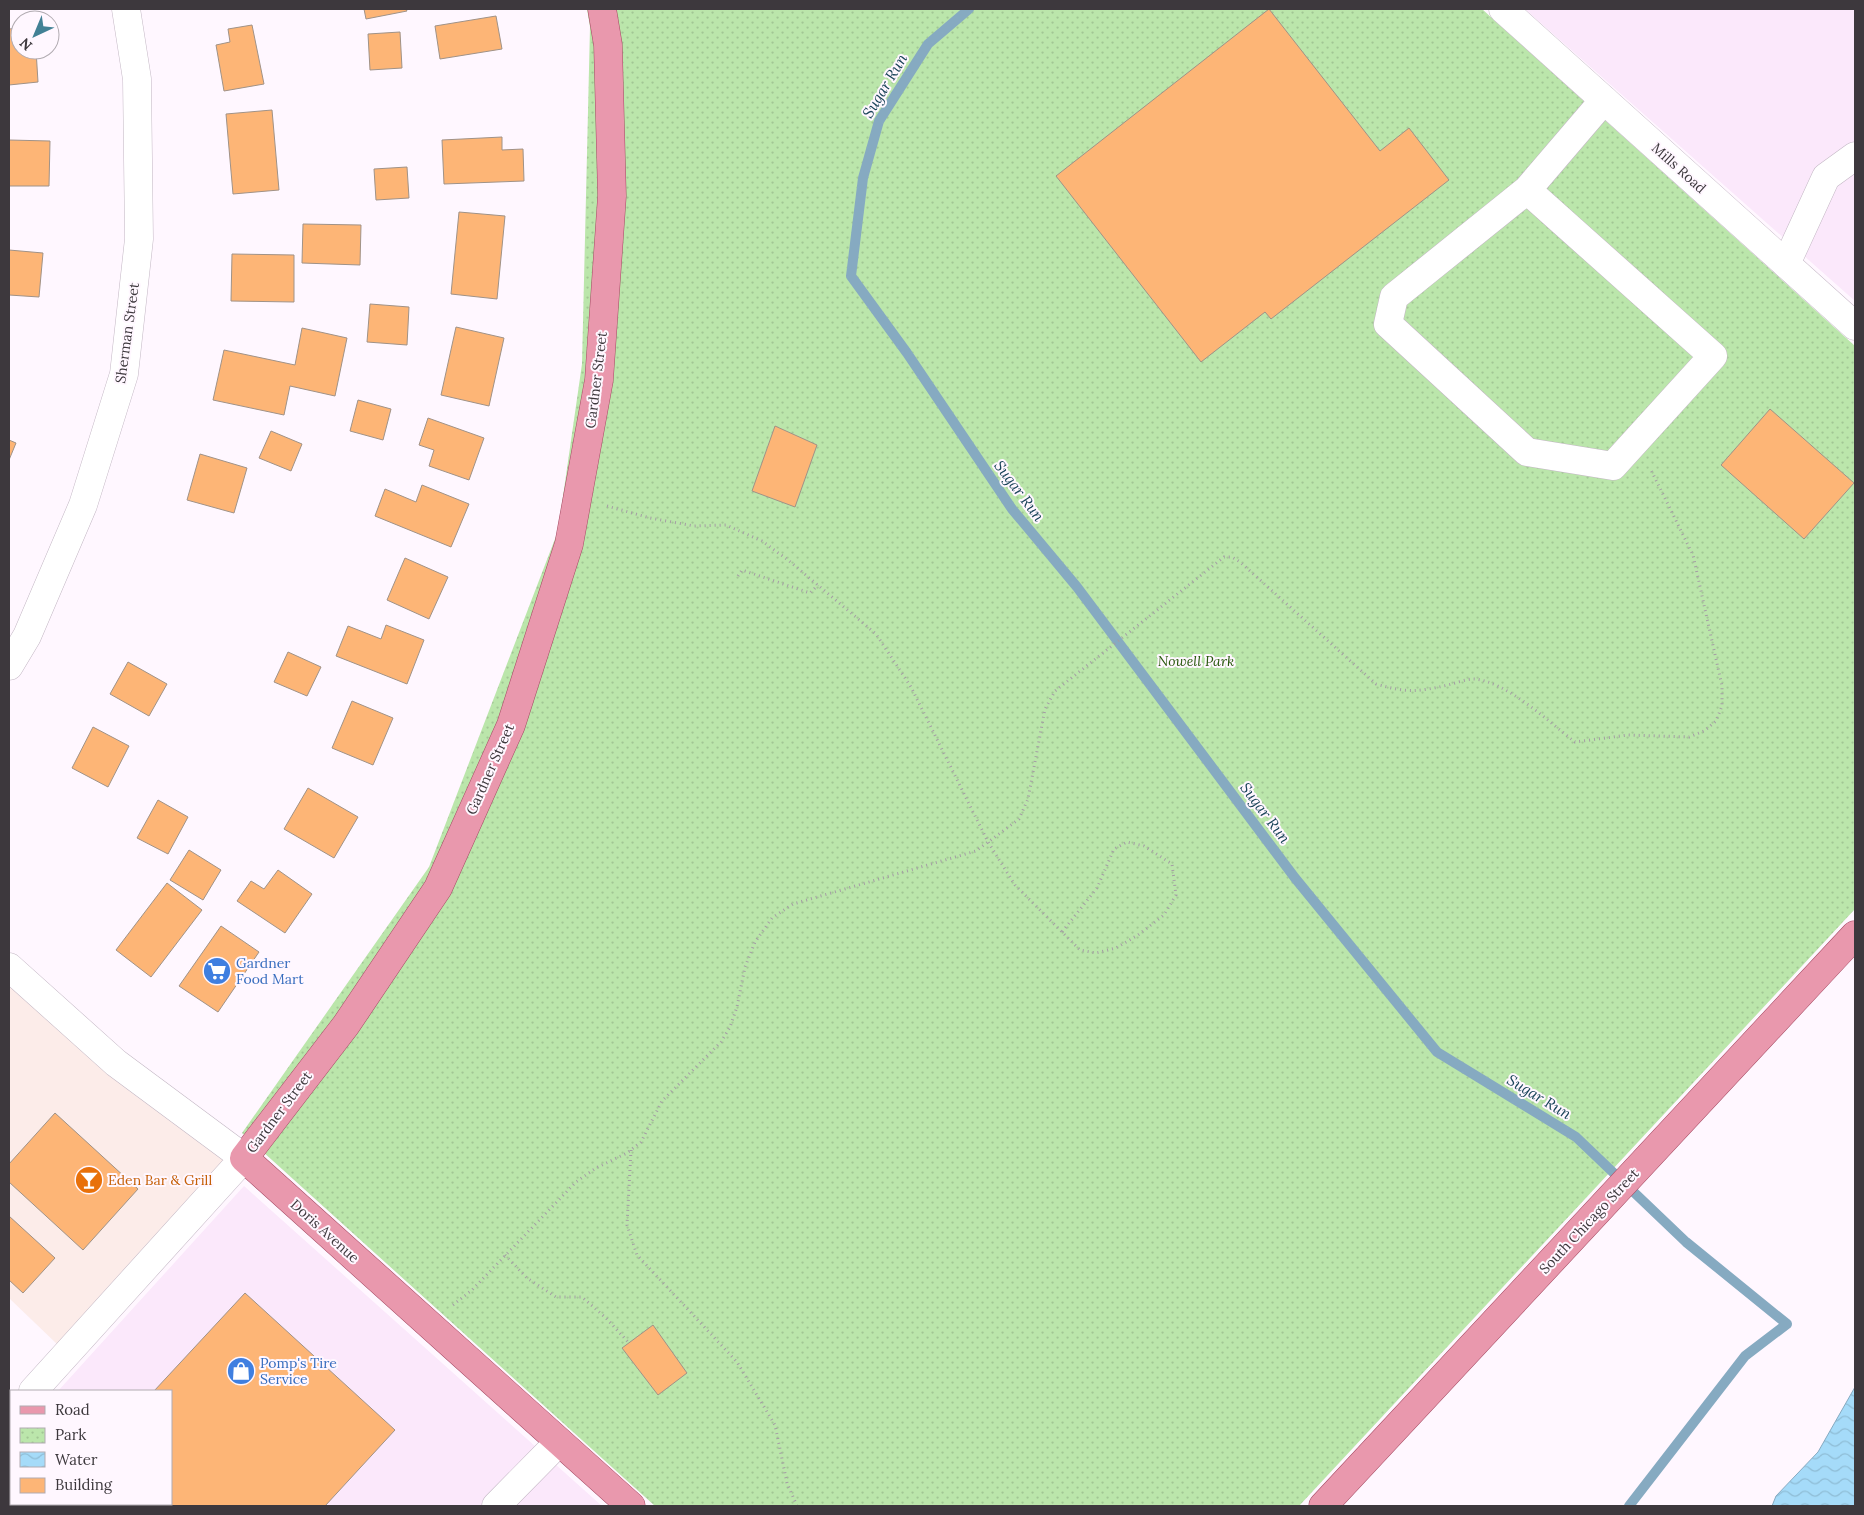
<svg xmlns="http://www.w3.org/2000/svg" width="1864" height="1515" font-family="Lora,serif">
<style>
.commercial{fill:#fcece9}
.built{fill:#fbe8fb}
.park{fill:url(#park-dots)}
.water{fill:url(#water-waves);stroke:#86aac1}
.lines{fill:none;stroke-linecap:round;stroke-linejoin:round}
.stream{stroke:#86aac1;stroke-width:10}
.building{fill:#fdb576;stroke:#a09287}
.minor-casing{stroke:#c3b7c4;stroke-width:29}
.major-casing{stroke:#a44a63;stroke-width:29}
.path{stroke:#a49da4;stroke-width:3;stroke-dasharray:1 4;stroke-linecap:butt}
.minor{stroke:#fff;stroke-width:28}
.major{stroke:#e998ad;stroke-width:28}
.labels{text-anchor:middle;stroke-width:4;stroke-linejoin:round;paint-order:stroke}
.street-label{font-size:14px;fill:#3d383d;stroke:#fff7ff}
.park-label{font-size:14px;font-style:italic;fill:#28580c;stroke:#fff7ff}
.shop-label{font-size:14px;fill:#366cbe;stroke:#fff7ff;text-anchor:start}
.food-label{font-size:14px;fill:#c56008;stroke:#fff7ff;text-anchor:start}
.water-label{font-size:15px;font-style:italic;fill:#1a4459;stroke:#fff7ff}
</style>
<defs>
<pattern id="park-dots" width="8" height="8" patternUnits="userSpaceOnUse" patternTransform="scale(1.25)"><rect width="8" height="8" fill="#bbe6ab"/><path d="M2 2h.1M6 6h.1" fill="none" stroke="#a2c694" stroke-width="1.8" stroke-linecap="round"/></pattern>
<pattern id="water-waves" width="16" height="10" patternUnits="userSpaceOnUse" patternTransform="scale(1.25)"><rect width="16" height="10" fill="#a5dbf9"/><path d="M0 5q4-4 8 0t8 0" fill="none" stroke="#8fbdd6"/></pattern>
</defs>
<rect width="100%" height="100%" fill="#fff7ff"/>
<polygon class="commercial" points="9,979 229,1158 58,1345 9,1298"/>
<g class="built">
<polygon points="1525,9 1855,9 1855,301"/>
<polygon points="244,1186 602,1506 9,1506 9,1446 11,1443 11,1504 171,1504 171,1391 58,1391"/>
</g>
<polygon class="park" points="587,9 1482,9 1855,346 1855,909 1299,1506 655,1506 242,1133 429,867 558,531 582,364 590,27"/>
<polygon class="water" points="1855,1387 1855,1506 1772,1506 1776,1496 1818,1452"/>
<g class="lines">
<polyline class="stream" points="969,9 928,44 879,121 863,178 851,276 907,353 1012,509 1077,587 1295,878 1437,1052 1576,1137 1686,1242 1787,1324 1745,1356 1629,1506"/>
</g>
<g class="building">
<polygon points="364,9 406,9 407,11 366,19"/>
<polygon points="1269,9 1380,151 1409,128 1449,180 1271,319 1265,312 1201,362 1056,176"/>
<polygon points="496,16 502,49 440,59 435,26"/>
<polygon points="252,25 264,84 224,91 216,45 230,42 228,29"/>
<polygon points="20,28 20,50 36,50 38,82 9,85 9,29"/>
<polygon points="400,32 402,68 370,70 368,34"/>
<polygon points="272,110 279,190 233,194 226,114"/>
<polygon points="502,137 502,150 523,149 524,181 444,184 442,140"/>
<polygon points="9,140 50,141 49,186 9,186"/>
<polygon points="407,167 409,198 376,200 374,169"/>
<polygon points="459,212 505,216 497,299 451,294"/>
<polygon points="303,224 361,225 360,265 302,263"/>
<polygon points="9,250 43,253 39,297 9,295"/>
<polygon points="232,254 294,255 294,302 231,301"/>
<polygon points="370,304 409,307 407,345 367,342"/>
<polygon points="456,327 504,338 489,406 441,395"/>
<polygon points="302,328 347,338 335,396 290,386 284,415 213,400 224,350 295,365"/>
<polygon points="358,400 391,409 383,440 350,431"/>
<polygon points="1770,409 1854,483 1804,539 1721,465"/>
<polygon points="428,418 484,438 469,480 429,466 434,450 419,445"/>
<polygon points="775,426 817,445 795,507 752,491"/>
<polygon points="271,431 302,444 291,471 259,458"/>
<polygon points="9,440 16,443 9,460"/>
<polygon points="200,454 247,468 234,513 187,500"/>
<polygon points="422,485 469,504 451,547 375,516 385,489 416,502"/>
<polygon points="405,558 448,577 429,619 387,600"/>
<polygon points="386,625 424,640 407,684 336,656 348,626 381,639"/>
<polygon points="288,652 321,667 307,696 274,682"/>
<polygon points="128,662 167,684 149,716 110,694"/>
<polygon points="352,701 393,718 373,765 332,748"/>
<polygon points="93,727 129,746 108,787 72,768"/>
<polygon points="308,788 358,817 334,858 284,829"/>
<polygon points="158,800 188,817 168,854 137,838"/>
<polygon points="189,850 221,870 203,900 170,880"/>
<polygon points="278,870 312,894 285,933 237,901 251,881 264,889"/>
<polygon points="167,883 202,910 151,977 116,950"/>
<polygon points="221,926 259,952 218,1012 179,986"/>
<polygon points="55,1113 138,1189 83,1250 9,1182 9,1164"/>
<polygon points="9,1216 55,1258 23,1293 9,1280"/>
<polygon points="245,1293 395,1430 325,1506 49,1506 51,1504 171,1504 171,1391 154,1391"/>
<polygon points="653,1325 687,1373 658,1395 622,1348"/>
</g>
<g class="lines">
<defs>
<g id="minor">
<polyline points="1503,9 1855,326"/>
<polyline points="1527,190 1713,356 1613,466 1527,452 1388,324 1394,297 1527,190 1604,100"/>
<polyline points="1786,264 1826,177 1855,156"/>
<polyline points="9,666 27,636 83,505 124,374 139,239 137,79 126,9"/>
<polyline points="9,967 116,1063 244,1158 33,1391"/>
<polyline points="9,1418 11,1415"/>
<polyline points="496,1506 559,1442"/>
</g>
<g id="major">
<polyline points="602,9 608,45 612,196 599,380 569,544 511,725 438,888 346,1025 244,1158 631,1506"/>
<polyline points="1323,1506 1855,935"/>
</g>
</defs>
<use href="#minor" class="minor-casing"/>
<use href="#major" class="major-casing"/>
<g class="path">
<polyline points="607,506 650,518 694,526 726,525 762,541 788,560 876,634 911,687 988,842 1015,885 1080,950 1096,953 1116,948 1138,935 1164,915 1176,895 1172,864 1144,846 1127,842 1114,849 1097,888 1062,932"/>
<polyline points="738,576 742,570 810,593 818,585"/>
<polyline points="631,1150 627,1225 637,1255 737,1362 775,1425 787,1483 797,1506"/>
<polyline points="505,1255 527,1278 556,1297 582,1297 606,1318 629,1343"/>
<path d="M 453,1305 L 472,1290 L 576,1182 L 596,1168 L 627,1153 L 641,1142 L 662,1101 L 721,1042 L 730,1027 L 737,1007 L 745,967 L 755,942 L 772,918 L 793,904 L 976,851 L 1019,819 L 1028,799 L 1045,709 L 1055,691 L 1224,557 L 1232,557 L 1240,562 L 1376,684 C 1407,693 1417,692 1448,685 C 1456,683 1466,679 1474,679 C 1506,681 1549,722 1575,742 L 1628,735 L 1689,737 L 1704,731 L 1716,721 L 1722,706 L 1722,686 L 1693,555 L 1651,470"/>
</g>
<use href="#minor" class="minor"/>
<use href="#major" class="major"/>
</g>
<defs>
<symbol id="supermarket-disc" viewBox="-11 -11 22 22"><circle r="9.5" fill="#3f7fe0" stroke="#fff7ff"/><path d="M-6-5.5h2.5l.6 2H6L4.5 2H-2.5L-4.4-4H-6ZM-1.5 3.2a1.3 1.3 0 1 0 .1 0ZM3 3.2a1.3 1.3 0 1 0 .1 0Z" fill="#fff"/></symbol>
<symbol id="bar-disc" viewBox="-11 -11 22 22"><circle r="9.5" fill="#e8710a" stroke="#fff7ff"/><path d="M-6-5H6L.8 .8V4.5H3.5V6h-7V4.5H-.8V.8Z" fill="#fff"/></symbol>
<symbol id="shop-disc" viewBox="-11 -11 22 22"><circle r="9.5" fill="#3f7fe0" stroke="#fff7ff"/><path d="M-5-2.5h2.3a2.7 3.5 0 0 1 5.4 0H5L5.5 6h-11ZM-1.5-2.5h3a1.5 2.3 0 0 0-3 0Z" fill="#fff"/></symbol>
</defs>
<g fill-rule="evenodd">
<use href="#supermarket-disc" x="201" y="955" width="32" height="32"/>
<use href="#bar-disc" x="73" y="1164" width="32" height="32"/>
<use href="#shop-disc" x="225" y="1355" width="32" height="32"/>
</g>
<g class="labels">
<g class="street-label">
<text transform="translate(1679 168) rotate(42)" y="5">Mills Road</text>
<text transform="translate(127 333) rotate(-82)" y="5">Sherman Street</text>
<text transform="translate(596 380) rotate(-83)" y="5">Gardner Street</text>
<text transform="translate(490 769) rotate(-66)" y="5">Gardner Street</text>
<text transform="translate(279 1112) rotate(-53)" y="5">Gardner Street</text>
<text transform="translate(1589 1221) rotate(-47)" y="5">South Chicago Street</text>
<text transform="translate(325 1231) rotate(42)" y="5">Doris Avenue</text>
</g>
<g class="park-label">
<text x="1196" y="666">Nowell Park</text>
</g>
<g class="shop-label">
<text x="236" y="968">Gardner<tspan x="236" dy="16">Food Mart</tspan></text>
<text x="260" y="1368">Pomp's Tire<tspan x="260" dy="16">Service</tspan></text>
</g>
<g class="food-label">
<text x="108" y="1185">Eden Bar &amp; Grill</text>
</g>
<g class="water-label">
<text transform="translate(885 86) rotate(-59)" y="5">Sugar Run</text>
<text transform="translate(1019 491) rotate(53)" y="5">Sugar Run</text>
<text transform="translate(1265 813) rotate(53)" y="5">Sugar Run</text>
<text transform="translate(1539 1097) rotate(31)" y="5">Sugar Run</text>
</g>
</g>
<rect width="1864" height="1515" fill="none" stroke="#3d383d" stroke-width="20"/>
<rect x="10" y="1390" width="162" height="115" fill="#fff7ff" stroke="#b1abb1"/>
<rect x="20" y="1406" width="25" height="8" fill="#e998ad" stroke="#b1abb1"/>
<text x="55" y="1415" font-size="15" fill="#3d383d">Road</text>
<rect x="20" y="1428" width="25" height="15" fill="url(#park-dots)" stroke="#b1abb1"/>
<text x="55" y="1440" font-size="15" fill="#3d383d">Park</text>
<rect x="20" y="1452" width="25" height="15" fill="url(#water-waves)" stroke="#b1abb1"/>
<text x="55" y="1465" font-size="15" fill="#3d383d">Water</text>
<rect x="20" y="1478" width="25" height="15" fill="#fdb576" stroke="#b1abb1"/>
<text x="55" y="1490" font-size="15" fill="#3d383d">Building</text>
<g transform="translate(35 35) rotate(224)"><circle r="24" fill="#fff7ff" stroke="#b1abb1"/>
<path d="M0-4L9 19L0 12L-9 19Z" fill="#428195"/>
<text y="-8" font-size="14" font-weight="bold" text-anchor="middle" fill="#3d383d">N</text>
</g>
</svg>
